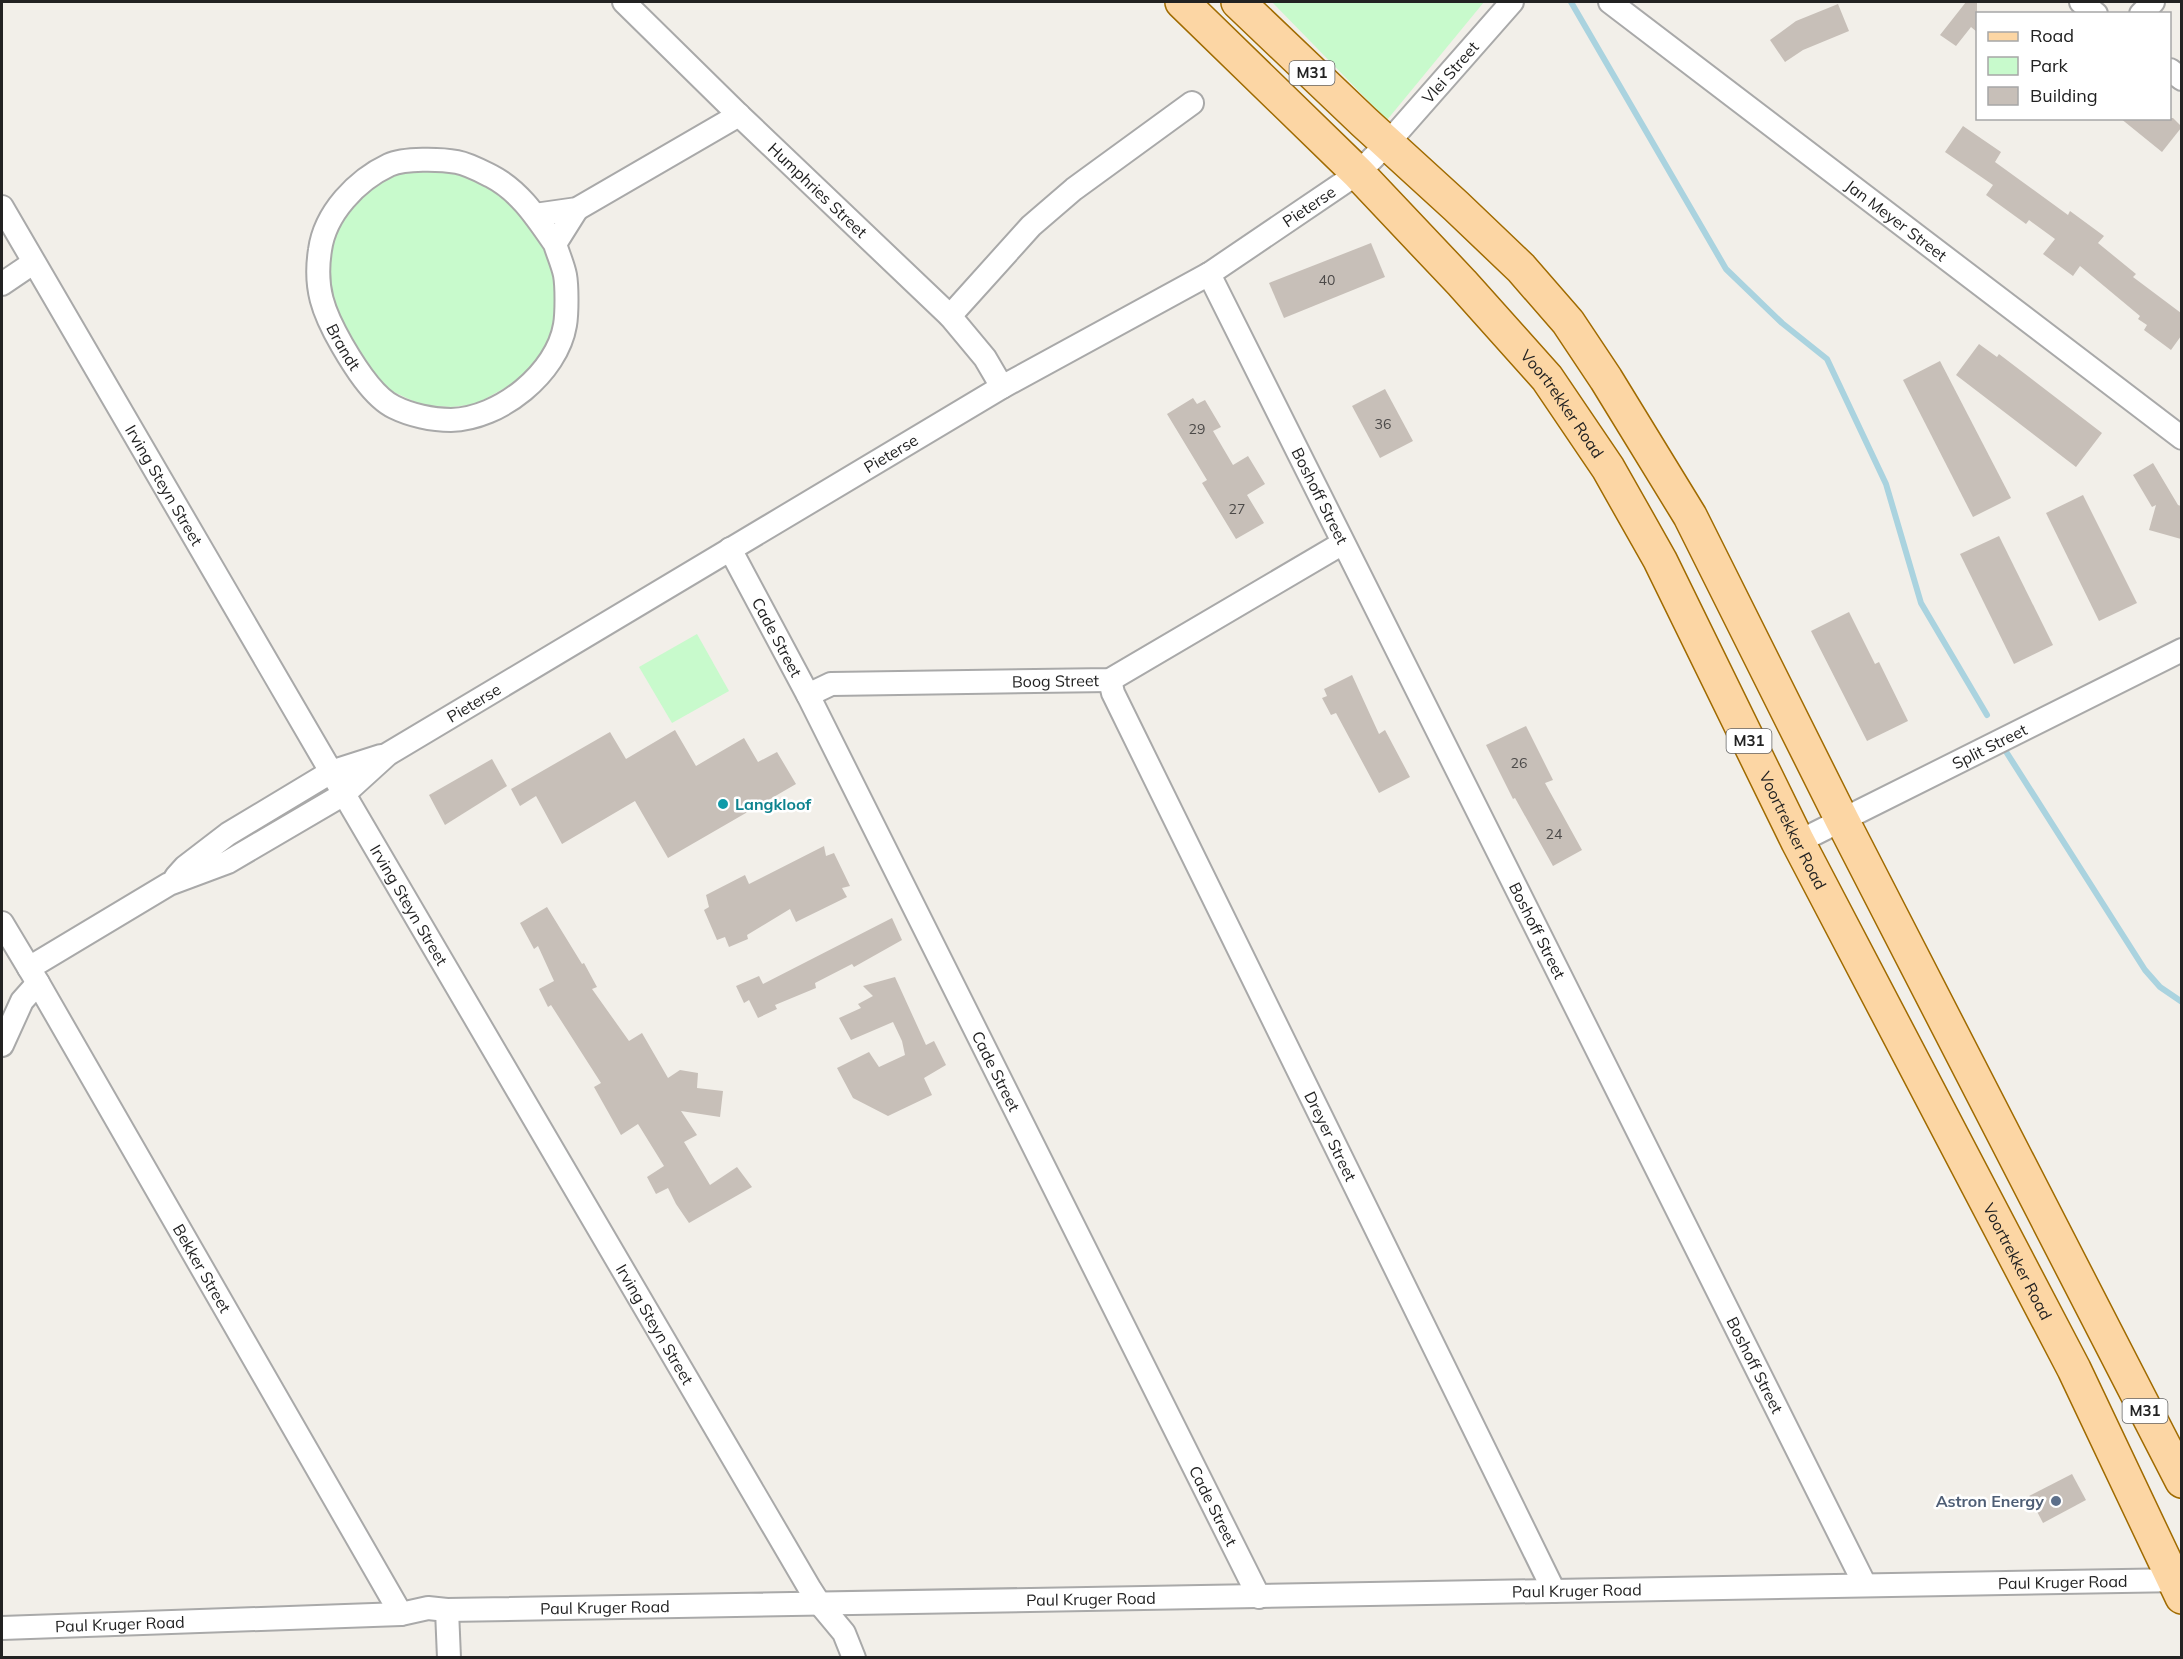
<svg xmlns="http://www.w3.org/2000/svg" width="2183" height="1659" font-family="Mulish,sans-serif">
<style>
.park{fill:#c8facc}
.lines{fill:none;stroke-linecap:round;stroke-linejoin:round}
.stream{stroke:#aad3df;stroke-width:6}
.building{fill:#c7bfb8}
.street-casing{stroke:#a9a9a9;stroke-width:26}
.primary-casing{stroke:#a06b00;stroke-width:36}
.street{stroke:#fff;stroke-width:22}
.primary{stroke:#fcd6a4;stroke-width:33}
.culture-dot{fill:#0f9aa8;stroke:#fff;stroke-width:2}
.service-dot{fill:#5c6f8a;stroke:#fff;stroke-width:2}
.labels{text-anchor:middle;stroke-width:5;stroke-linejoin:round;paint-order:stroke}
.number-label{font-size:14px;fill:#4b4948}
.shield{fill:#fff;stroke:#646464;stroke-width:1.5}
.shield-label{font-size:15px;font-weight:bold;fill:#222}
.street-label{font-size:16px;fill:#222;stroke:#fff}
.culture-label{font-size:16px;font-weight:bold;fill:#0d838f;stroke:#fff;text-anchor:start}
.service-label{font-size:16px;font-weight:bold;fill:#4e5e75;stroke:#fff;text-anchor:end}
</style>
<rect width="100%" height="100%" fill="#f2efe9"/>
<g class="park">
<polygon points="1272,2 1484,2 1387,120"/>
<polygon points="439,167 489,184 507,199 542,243 554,268 555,294 556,316 545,349 526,376 476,404 452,407 422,405 387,389 369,369 339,322 327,282 334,228 352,198 393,174"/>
<polygon points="697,634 729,691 672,723 639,667"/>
</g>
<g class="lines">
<g class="stream">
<polyline points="1571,2 1726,269 1782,323 1827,359 1886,484 1921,603 1987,715"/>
<polyline points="2005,750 2145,970 2160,987 2182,1002"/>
</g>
</g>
<g class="building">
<polygon points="1966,2 1977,2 1977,32 1971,27 1956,46 1940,35"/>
<polygon points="1838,4 1849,31 1803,50 1785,62 1770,40 1796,21"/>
<polygon points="2120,118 2173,118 2181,126 2181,128 2162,152"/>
<polygon points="1963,126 2001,152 1995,162 2068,215 2070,211 2104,236 2098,243 2136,274 2133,277 2181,313 2181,336 2171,350 2144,330 2147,325 2138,319 2140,316 2080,266 2073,276 2043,254 2055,239 2029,220 2026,224 1986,195 1993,185 1945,152"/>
<polygon points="1371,243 1385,277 1284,318 1269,283"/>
<polygon points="1979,344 1997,357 1999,354 2102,433 2076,467 1956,375"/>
<polygon points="1940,361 2011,498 1973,517 1903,380"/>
<polygon points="1385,389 1413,441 1380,458 1352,406"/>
<polygon points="1193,398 1197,404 1205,400 1221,427 1213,431 1233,465 1248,456 1265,484 1247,495 1264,523 1236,539 1202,483 1207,480 1167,414"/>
<polygon points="2153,463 2178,505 2181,506 2181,539 2149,530 2156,505 2152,507 2133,475"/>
<polygon points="2083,495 2137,603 2099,621 2046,513"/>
<polygon points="1999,536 2053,645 2014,664 1960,554"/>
<polygon points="1849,612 1875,664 1879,662 1908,721 1867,741 1811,631"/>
<polygon points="1352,675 1379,734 1385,730 1410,777 1379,793 1336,713 1331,715 1322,698 1327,696 1324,689"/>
<polygon points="1526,726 1553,780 1545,783 1582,850 1553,866 1515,798 1513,799 1486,745"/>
<polygon points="675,730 696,766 744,738 758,762 777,752 796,784 668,858 635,801 562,844 536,796 520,806 511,789 610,732 626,759"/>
<polygon points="492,759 507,786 445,825 429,795"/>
<polygon points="824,846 826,856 834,853 850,886 842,888 847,897 796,922 790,909 747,935 748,939 729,947 725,937 717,940 704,910 709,907 706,895 745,875 749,884"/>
<polygon points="547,907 582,964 584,963 597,987 592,989 629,1041 642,1033 668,1078 680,1070 698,1073 697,1088 723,1091 720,1117 681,1111 697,1135 684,1142 710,1185 737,1167 752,1187 689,1223 676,1204 668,1188 656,1194 647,1177 664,1166 638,1124 621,1135 594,1087 601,1083 551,1005 548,1007 539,989 554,981 538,946 534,949 520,923"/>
<polygon points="892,918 902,940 854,967 852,964 815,983 816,988 775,1005 777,1009 758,1018 749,1000 744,1003 736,986 759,976 763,984"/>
<polygon points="895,977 926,1045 934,1041 946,1065 924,1078 932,1095 888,1116 853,1098 837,1068 869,1052 879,1067 905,1055 902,1041 893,1022 851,1040 839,1018 861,1008 858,1004 873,996 863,986"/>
<polygon points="2072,1474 2086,1500 2043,1523 2029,1496"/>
</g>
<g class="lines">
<defs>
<g id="street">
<path id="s1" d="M 624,2 L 739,115 L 950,316 L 985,358 L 1002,387"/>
<path id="s2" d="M 1610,2 L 2182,438"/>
<polyline points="2081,2 2096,14"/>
<polyline points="2141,14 2153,2"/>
<polyline points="2170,70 2182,79"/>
<path id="s3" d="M 2,207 L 344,794 L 810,1589 L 819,1603 L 844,1633 L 854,1658"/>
<polyline points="535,215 577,209 739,115"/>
<path id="s4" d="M 555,244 C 537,218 520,191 491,176 C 481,171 468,164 457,162 C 441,159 404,158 389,165 C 357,180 325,213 320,250 C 314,288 323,312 342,345 C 353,364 373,397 394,407 C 410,415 432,420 451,420 C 500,419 557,373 565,325 C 567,313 567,286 565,275 C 563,265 558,254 555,244 L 577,209"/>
<path id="s5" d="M 1209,274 L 1865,1585"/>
<polyline points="2,284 33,263"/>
<polyline points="950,316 1031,226 1074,189 1192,103"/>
<path id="s6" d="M 730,549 L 808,695 L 1259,1597"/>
<path id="s7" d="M 1110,680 L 1113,693 L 1554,1591"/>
<path id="s8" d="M 808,695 L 831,684 L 1110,680 L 1343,543"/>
<path id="s9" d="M 1798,842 L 2182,650"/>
<polyline points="176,877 185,867 228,834 331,772 381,756"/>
<path id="s10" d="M 2,923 L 38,983 L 401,1614"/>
<path id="s11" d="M 29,968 L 169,884 L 228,862 L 344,794 L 388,754 L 1002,387 L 1209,274 L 1358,173 L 1387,144 L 1512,2"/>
<polyline points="2,1045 22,1001 38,983"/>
<polyline points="447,1610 449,1658"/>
<path id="s12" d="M 2,1628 L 401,1614 L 428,1608 L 447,1610 L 2182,1580"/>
</g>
<g id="primary">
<path id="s13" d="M 1182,2 L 1358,173 L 1462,283 L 1547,378 L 1608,468 L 1660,560 L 1798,842 L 2074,1369 L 2182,1597"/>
<polyline points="1238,2 1364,122 1456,206 1521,268 1568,322 1606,379 1690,516 1842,820 2182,1481"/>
</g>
</defs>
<use href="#street" class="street-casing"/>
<use href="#primary" class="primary-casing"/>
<use href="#street" class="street"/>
<use href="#primary" class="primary"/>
</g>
<circle class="culture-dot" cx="723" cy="804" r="6"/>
<circle class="service-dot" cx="2056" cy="1501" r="6"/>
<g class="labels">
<g class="number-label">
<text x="1327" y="285">40</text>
<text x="1383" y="429">36</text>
<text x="1197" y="434">29</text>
<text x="1237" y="514">27</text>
<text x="1519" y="768">26</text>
<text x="1554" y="839">24</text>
</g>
<g class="shield">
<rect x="1289.5" y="61" width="45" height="24" rx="4.5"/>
<rect x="1726.5" y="729" width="45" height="24" rx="4.5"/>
<rect x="2122.5" y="1399" width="45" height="24" rx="4.5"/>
</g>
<g class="shield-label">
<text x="1312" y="78">M31</text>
<text x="1749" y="746">M31</text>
<text x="2145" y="1416">M31</text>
</g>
<g class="street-label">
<text dy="6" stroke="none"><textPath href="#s11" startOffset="1688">Vlei Street</textPath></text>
<text dy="6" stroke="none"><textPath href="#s1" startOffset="270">Humphries Street</textPath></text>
<text dy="6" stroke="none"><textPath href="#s11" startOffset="1492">Pieterse</textPath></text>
<text dy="6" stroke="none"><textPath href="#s2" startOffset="360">Jan Meyer Street</textPath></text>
<text dy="6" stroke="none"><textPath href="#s4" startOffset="416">Brandt</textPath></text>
<text dy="6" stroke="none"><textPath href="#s13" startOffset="554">Voortrekker Road</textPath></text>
<text dy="6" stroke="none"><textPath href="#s11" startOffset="1006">Pieterse</textPath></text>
<text dy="6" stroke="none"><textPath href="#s3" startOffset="322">Irving Steyn Street</textPath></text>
<text dy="6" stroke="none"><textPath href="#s5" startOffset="248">Boshoff Street</textPath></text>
<text dy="6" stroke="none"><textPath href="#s6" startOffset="100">Cade Street</textPath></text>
<text dy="6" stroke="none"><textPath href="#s8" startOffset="250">Boog Street</textPath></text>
<text dy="6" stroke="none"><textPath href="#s11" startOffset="520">Pieterse</textPath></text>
<text dy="6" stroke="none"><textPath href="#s9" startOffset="214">Split Street</textPath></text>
<text dy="6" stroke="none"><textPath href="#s13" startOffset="1040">Voortrekker Road</textPath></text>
<text dy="6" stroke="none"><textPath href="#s3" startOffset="808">Irving Steyn Street</textPath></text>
<text dy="6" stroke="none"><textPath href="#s5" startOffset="734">Boshoff Street</textPath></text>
<text dy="6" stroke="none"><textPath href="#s6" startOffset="586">Cade Street</textPath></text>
<text dy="6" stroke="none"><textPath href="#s7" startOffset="507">Dreyer Street</textPath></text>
<text dy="6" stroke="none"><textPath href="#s13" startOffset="1526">Voortrekker Road</textPath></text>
<text dy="6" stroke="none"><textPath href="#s10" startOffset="399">Bekker Street</textPath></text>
<text dy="6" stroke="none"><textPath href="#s3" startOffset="1294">Irving Steyn Street</textPath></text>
<text dy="6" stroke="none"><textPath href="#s5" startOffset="1220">Boshoff Street</textPath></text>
<text dy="6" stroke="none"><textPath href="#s6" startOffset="1072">Cade Street</textPath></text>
<text dy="6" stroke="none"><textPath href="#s12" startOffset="2062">Paul Kruger Road</textPath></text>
<text dy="6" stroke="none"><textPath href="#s12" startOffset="1576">Paul Kruger Road</textPath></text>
<text dy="6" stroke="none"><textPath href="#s12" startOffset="1090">Paul Kruger Road</textPath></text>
<text dy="6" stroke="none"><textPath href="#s12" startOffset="604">Paul Kruger Road</textPath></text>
<text dy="6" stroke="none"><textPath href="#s12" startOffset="118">Paul Kruger Road</textPath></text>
</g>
<g class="culture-label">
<text x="735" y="810">Langkloof</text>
</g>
<g class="service-label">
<text x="2044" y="1507">Astron Energy</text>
</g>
</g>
<rect width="2183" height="1659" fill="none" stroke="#222222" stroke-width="6"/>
<rect x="1976" y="12" width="195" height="108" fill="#ffffff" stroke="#a7a7a7" stroke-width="1.5"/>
<rect x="1988" y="32" width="30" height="9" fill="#fcd6a4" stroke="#a7a7a7" stroke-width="1.5"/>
<text x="2030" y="42" font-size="18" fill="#222222">Road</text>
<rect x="1988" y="57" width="30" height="18" fill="#c8facc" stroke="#a7a7a7" stroke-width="1.5"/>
<text x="2030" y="72" font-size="18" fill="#222222">Park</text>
<rect x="1988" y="87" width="30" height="18" fill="#c7bfb8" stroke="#a7a7a7" stroke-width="1.5"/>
<text x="2030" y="102" font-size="18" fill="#222222">Building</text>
</svg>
